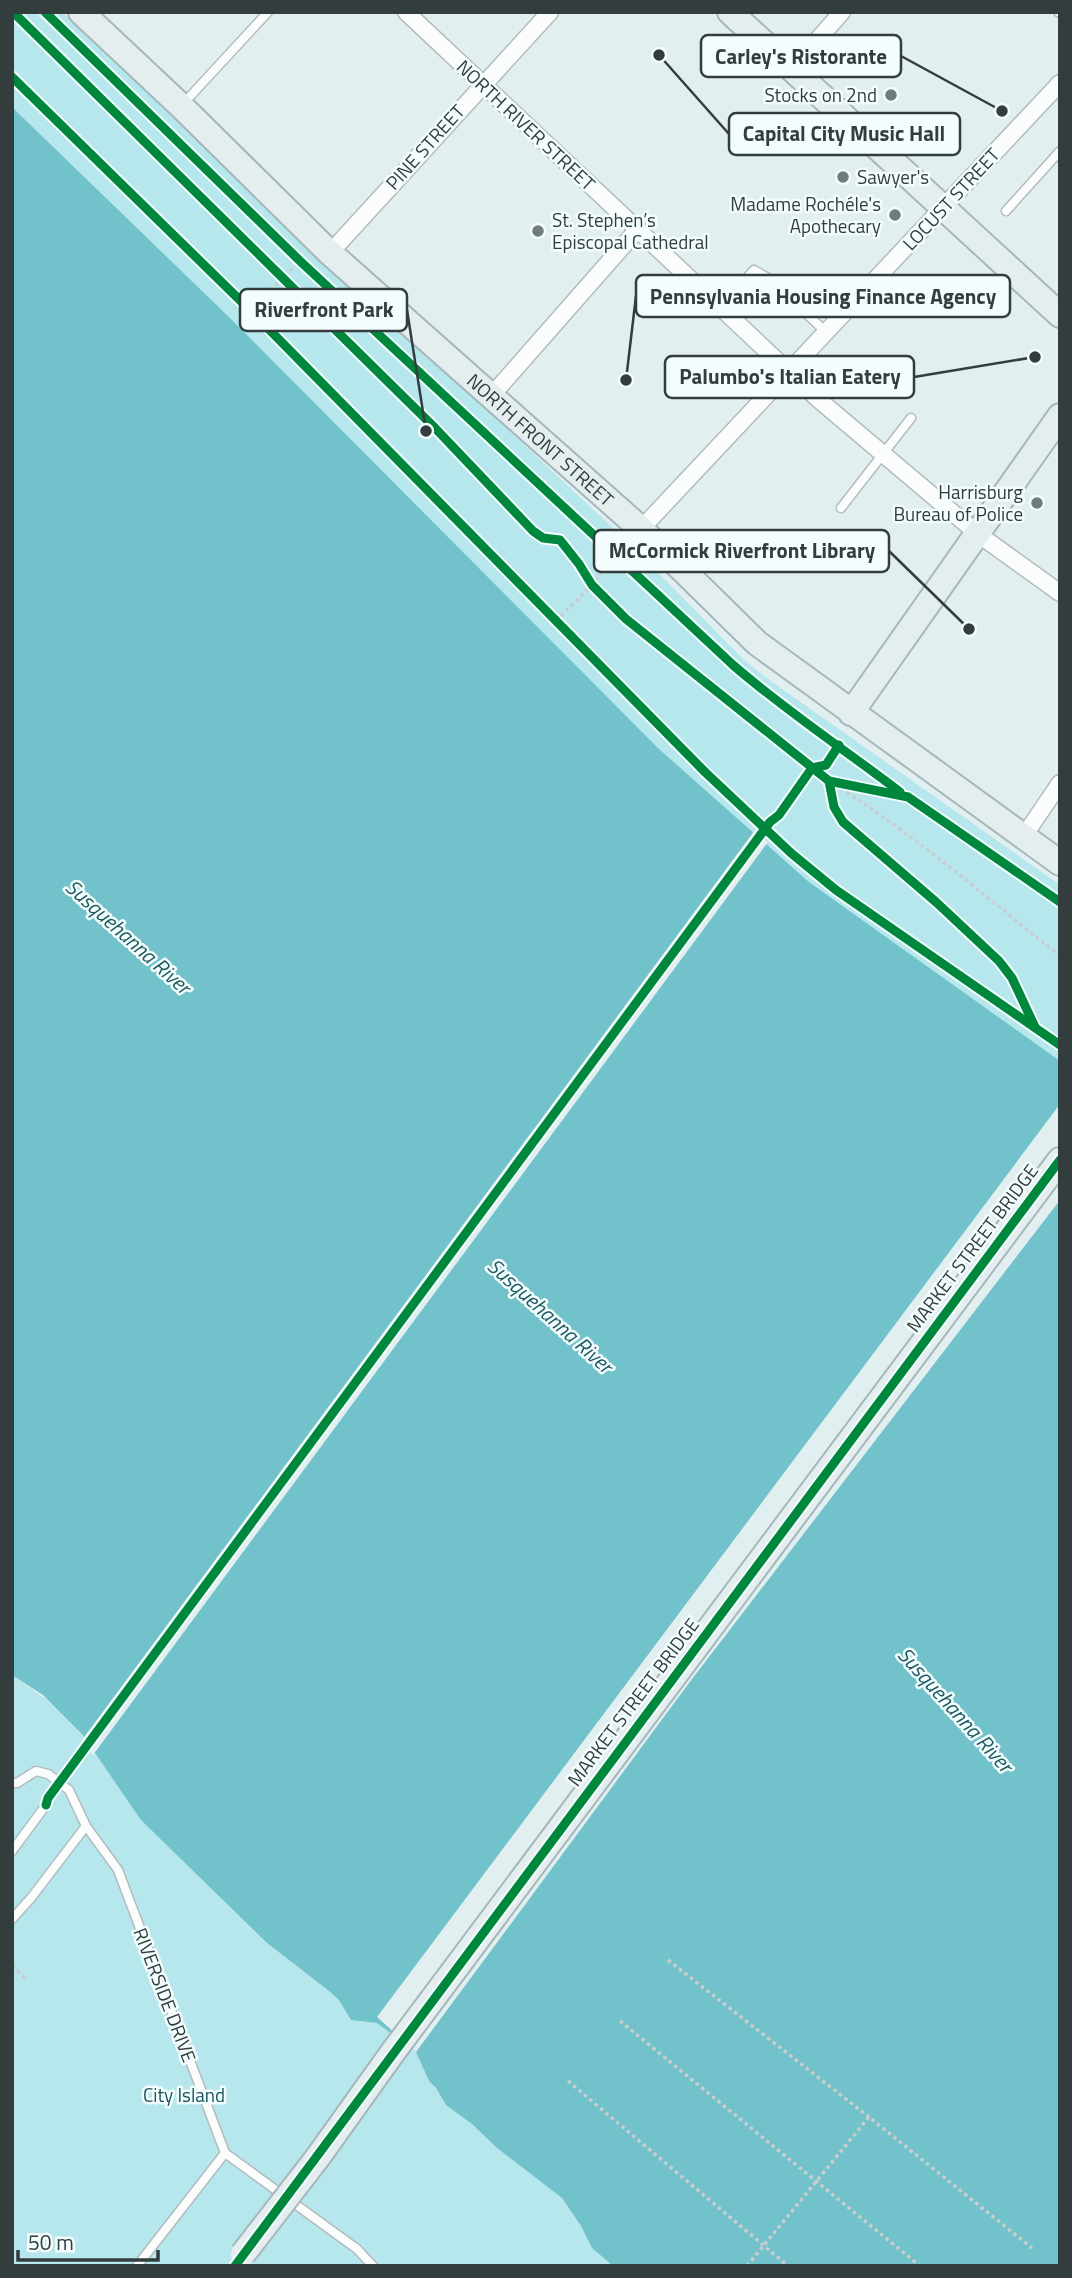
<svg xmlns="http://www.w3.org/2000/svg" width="1072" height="2278" font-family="'Titillium Web',sans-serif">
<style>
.green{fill:#b6e7ed}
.water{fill:#71c2ca}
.pier{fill:#e2eff0}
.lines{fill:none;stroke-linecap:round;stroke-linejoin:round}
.lane-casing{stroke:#b3bcbd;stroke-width:11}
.street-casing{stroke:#b3bcbd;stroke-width:19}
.primary-casing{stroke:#a5b7ba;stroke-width:28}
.path{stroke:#c9cdce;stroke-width:3.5;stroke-dasharray:3.5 3.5;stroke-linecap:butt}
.lane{stroke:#fbfdfd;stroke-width:8}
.street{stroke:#fbfdfd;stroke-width:16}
.primary{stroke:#e5eeef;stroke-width:24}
.primary-bridge-casing{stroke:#a5b7ba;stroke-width:28;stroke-linecap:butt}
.primary-bridge{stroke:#e5eeef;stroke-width:24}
.cycleway-casing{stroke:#f4fdfe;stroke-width:13}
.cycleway{stroke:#00873e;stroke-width:9}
.poi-dot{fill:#707b7c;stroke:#f4fdfe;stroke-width:2.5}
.labels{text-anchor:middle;stroke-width:5;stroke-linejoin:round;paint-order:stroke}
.poi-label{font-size:19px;fill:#333d3e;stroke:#f4fdfe;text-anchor:end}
.street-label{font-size:19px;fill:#333d3e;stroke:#f4fdfe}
.park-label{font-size:19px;fill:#17545b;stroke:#f4fdfe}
.water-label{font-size:21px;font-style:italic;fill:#1c595f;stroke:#f4fdfe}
.leader{fill:none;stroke:#333d3e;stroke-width:2.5}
.callout-dot{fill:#333d3e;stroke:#f4fdfe;stroke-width:2.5}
.callout{fill:#f4fdfe;stroke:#333d3e;stroke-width:2.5}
.callout-label{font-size:21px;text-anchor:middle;font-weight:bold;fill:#333d3e}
</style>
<rect width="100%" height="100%" fill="#e2eff0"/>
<g class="green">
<polygon points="12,12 62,12 630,544 744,660 768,679 1060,885 1060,1061 809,882 659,749 230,318 12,107"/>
<polygon points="12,1675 54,1705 83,1734 221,1898 267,1943 329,1991 339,2000 351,2020 377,2023 416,2052 429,2081 436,2088 446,2105 472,2124 497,2148 562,2198 581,2226 592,2248 613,2266 12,2266"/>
</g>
<polygon class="water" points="12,107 230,318 659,749 809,882 1060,1061 1060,2266 613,2266 592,2248 581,2226 562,2198 497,2148 472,2124 446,2105 436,2088 429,2081 416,2052 377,2023 351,2020 339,2000 329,1991 267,1943 141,1820 82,1734 43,1695 12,1675"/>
<g class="pier">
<polygon points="755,830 768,842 93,1755 82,1740"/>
<polygon points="1060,1104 1060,1200 689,1683 416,2052 377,2017"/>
</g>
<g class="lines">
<defs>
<g id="lane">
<polyline points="1058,12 1060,13"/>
<polyline points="183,104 268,12"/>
<polyline points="1006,211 1060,151"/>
<polyline points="720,307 754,270 768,278 826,332"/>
<polyline points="841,508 911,418"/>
<polyline points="12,1783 17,1783 36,1771 48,1774 69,1790 86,1826 118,1870 225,2153 357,2249 373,2266"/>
<polyline points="12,1851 46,1805"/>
<polyline points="12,1919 31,1898 86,1826"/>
<polyline points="137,2266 225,2153"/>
</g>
<g id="street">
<polyline points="406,12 819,400 978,534 1060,593"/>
<polyline points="791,70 842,12"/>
<polyline points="330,253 550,12"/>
<polyline points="492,395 638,229"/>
<polyline points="641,529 1060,83"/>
<polyline points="1024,836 1060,783"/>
</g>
<g id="primary">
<path id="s1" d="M 81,12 L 181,106 L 330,253 L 641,529 L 757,643 L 1060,863"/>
<polyline points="730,12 1060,315"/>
<polyline points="851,713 1060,416"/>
<polyline points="318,2157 393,2052 1060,1160"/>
</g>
</defs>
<use href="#lane" class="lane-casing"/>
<use href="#street" class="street-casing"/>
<use href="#primary" class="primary-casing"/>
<g class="path">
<polyline points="250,310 300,261"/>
<polyline points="556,621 592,585 614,555"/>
<path d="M 829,781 C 911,832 985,896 1060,956"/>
<polyline points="668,1960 869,2117"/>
<polyline points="12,1966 26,1979"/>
<polyline points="620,2021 920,2266"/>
<polyline points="568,2081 788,2266"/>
<polyline points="747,2266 869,2117 1032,2248"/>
</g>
<use href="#lane" class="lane"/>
<use href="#street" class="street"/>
<use href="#primary" class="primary"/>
<defs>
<polyline id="primary-bridge" points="243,2254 318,2157"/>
</defs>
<use href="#primary-bridge" class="primary-bridge-casing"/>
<use href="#primary-bridge" class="primary-bridge"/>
<defs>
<g id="cycleway">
<polyline points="13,12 435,428 533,531 543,538 560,540 579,564 592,585 626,619 829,781 908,797 1060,902"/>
<path d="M 45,12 L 300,261 L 733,665 C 786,711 844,749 900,792"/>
<polyline points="12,77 250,310 705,772 791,853 836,890 1060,1045"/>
<polyline points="829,781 834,807 843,822 936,902 999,961 1012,978 1035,1027"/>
<polyline points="46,1805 48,1798 770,822 779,815 812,768 826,765 839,745"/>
<polyline points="235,2266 1060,1160"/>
</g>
</defs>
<use href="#cycleway" class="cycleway-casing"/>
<use href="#cycleway" class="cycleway"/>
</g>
<g class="poi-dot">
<circle cx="891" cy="95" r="7"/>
<circle cx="843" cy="177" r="7"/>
<circle cx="895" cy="215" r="7"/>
<circle cx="538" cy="231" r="7"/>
<circle cx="1037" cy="503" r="7"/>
</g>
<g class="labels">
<g class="poi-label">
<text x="877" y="102">Stocks on 2nd</text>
<text x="857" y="184" text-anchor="start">Sawyer's</text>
<text x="881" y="211">Madame Rochéle's<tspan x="881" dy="22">Apothecary</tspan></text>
<text x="552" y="227" text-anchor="start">St. Stephen’s<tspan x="552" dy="22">Episcopal Cathedral</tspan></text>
<text x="1023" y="499">Harrisburg<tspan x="1023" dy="22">Bureau of Police</tspan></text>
</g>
<g class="street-label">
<text transform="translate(526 125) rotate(43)" y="7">NORTH RIVER STREET</text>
<text transform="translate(425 147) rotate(-48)" y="7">PINE STREET</text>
<text transform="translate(951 199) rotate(-47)" y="7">LOCUST STREET</text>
<text dy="7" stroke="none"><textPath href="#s1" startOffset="628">NORTH FRONT STREET</textPath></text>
<text transform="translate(972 1248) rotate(-53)" y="7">MARKET STREET BRIDGE</text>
<text transform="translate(633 1702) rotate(-53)" y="7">MARKET STREET BRIDGE</text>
<text transform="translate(165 1995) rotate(69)" y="7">RIVERSIDE DRIVE</text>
</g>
<g class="park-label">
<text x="184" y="2102">City Island</text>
</g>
<g class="water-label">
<text transform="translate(128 937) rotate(42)" y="7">Susquehanna River</text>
<text transform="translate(550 1316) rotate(42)" y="7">Susquehanna River</text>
<text transform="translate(955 1710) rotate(48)" y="7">Susquehanna River</text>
</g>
</g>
<path class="leader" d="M1002 111L901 56M659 55L729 134M626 380L636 296M426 431L407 310M1035 357L914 377M969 629L889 551"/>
<g class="callout-dot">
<circle cx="1002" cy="111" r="7"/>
<circle cx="659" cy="55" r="7"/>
<circle cx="626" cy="380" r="7"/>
<circle cx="426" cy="431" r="7"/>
<circle cx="1035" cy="357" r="7"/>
<circle cx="969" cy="629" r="7"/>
</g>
<g class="callout">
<rect x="701" y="35" width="200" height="42" rx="7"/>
<rect x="729" y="113" width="231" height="42" rx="7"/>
<rect x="636" y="275" width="374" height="42" rx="7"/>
<rect x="240" y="289" width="167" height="42" rx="7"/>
<rect x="665" y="356" width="249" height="42" rx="7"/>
<rect x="594" y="530" width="295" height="42" rx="7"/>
</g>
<g class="callout-label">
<text x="801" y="64">Carley's Ristorante</text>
<text x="844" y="141">Capital City Music Hall</text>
<text x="823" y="304">Pennsylvania Housing Finance Agency</text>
<text x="324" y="317">Riverfront Park</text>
<text x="790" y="384">Palumbo's Italian Eatery</text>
<text x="742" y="558">McCormick Riverfront Library</text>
</g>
<rect width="1072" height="2278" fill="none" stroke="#333d3e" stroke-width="28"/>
<path d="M18 2250v10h140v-10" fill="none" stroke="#333d3e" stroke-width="3.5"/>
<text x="28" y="2250" font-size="21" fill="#333d3e" stroke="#f4fdfe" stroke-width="5" paint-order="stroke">50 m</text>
</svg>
